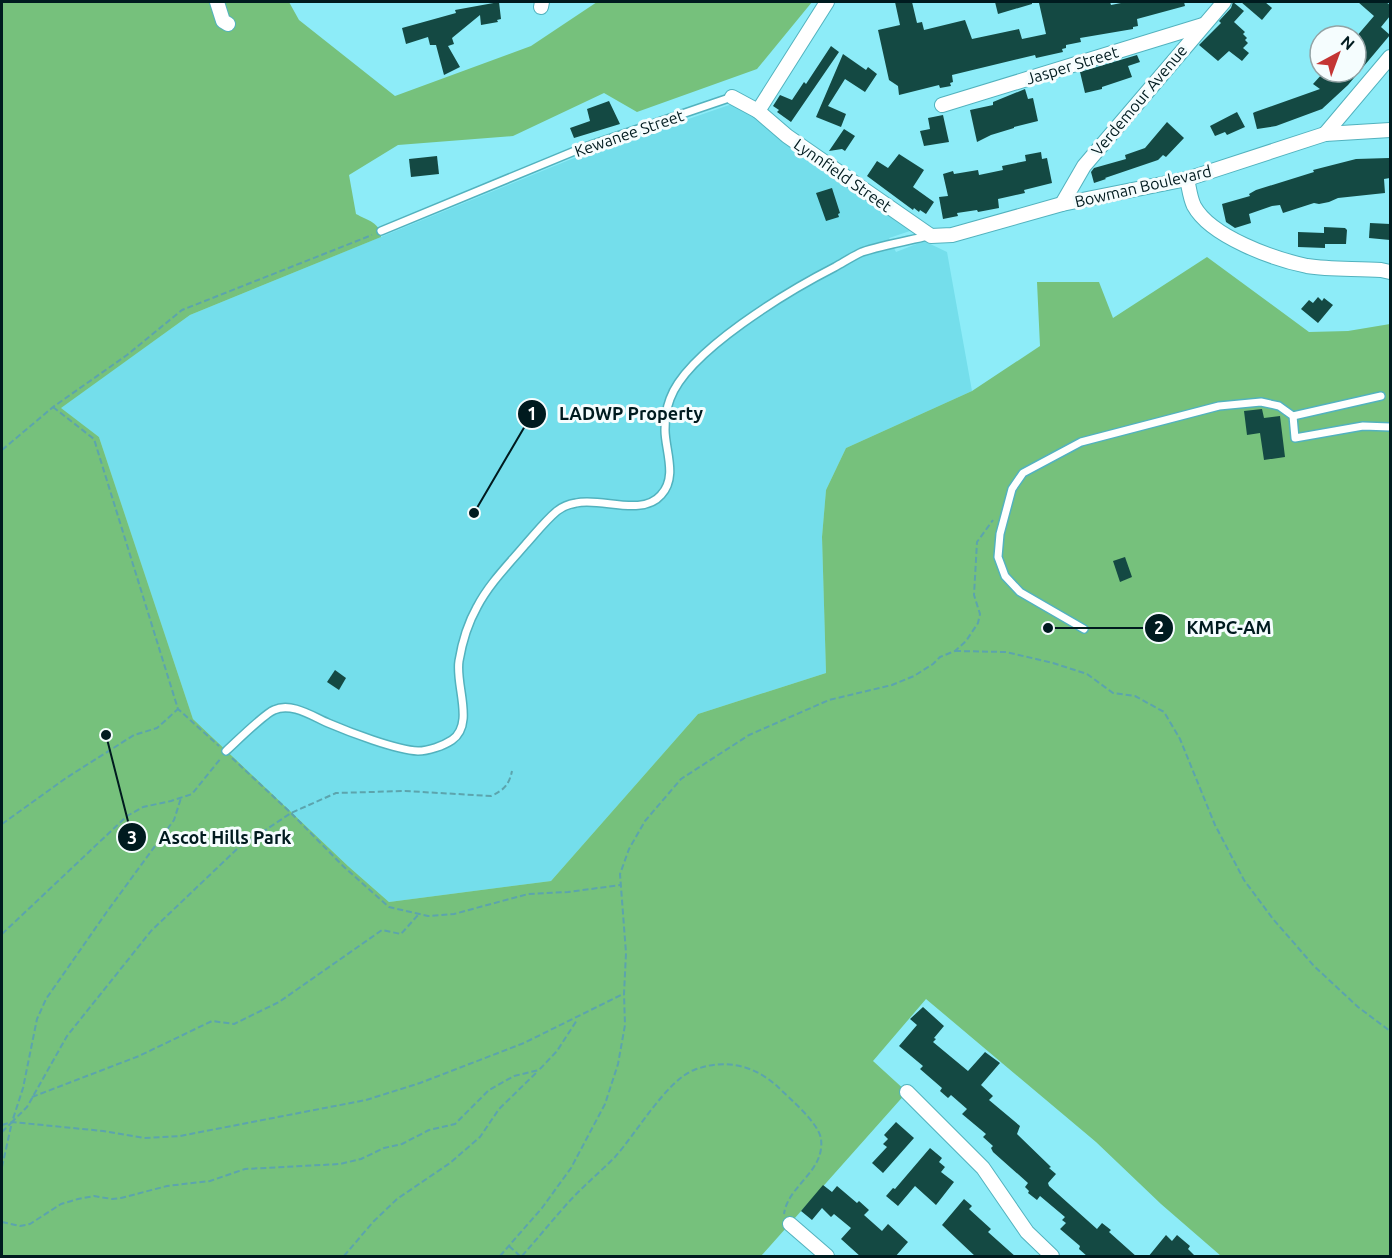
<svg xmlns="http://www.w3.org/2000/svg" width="1392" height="1258" font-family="Ubuntu,sans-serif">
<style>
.built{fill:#74deeb}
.green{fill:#76c17c}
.building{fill:#144943}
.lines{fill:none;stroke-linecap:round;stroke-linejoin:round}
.service-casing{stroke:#52b2be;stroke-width:10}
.minor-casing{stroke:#52b2be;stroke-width:16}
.path{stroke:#5ca4ad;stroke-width:2;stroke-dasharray:6 3;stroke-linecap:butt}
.service{stroke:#fff;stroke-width:7}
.minor{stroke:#fff;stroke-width:14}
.labels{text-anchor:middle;stroke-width:6;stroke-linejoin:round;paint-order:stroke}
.street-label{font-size:16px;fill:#001b1f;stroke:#f5fdfe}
.leader{fill:none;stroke:#001b1f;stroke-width:2}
.callout-dot{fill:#001b1f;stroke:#f5fdfe;stroke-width:2}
.mark-label{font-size:18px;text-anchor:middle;font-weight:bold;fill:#fff}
.callout-label{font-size:18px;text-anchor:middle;font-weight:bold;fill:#001b1f;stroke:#f5fdfe;stroke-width:6;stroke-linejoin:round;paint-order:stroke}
</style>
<rect width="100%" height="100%" fill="#8decf8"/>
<polygon class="built" points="735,103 910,228 910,231 889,238 896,252 924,241 947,252 972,391 846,448 826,490 822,537 826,673 698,714 551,881 389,902 348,866 193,719 99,437 60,408 190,315 569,160"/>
<path class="green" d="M 2,2 L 289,2 L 299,20 L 395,96 L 531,46 L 597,2 L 812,2 L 757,69 L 637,112 L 604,93 L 513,136 L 398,145 L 349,175 L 356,214 C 367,220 381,223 381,237 L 190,315 L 61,408 L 99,437 L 193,719 L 348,866 L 389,902 L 551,881 L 698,714 L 826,673 L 822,537 L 826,490 L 846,448 L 972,391 L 1040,346 L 1037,282 L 1099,282 L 1113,318 L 1207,257 L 1309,332 L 1348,331 L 1390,324 L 1390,1256 L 1221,1256 L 1161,1204 L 1096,1142 L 926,999 L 873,1061 L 907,1092 L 761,1256 L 2,1256 Z"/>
<g class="building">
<polygon points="499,2 501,19 497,20 498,22 481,25 480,15 452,38 454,44 448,46 460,67 444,75 436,45 430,45 428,37 406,44 402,28 456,13 455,10"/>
<polygon points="895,2 912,2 917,23 922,22 924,30 965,20 972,39 1019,29 1022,39 1046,34 1039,3 1044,2 1110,2 1111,5 1126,2 1184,2 1185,6 1137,19 1138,26 1133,27 1133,29 1080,38 1081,42 1066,45 1066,48 1062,49 1063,52 1036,58 1035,55 952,75 953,82 950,83 951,86 940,88 939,85 899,95 898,86 889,80 878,30 900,25"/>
<polygon points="995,2 1032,2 1032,4 998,14"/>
<polygon points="1233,2 1244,11 1234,22 1245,32 1243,34 1247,38 1245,40 1248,43 1243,48 1249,53 1242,61 1229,51 1218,61 1199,45 1221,23 1219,21 1231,8"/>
<polygon points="1241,2 1265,2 1272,8 1262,20"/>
<polygon points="1358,2 1386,2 1390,5 1390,16 1381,27 1390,35 1348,85 1322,109 1276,126 1257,129 1253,113 1255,112 1320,89 1313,84 1323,73 1332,78 1336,72 1356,72 1356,37 1374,16"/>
<polygon points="831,46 839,52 791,122 777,112 779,110 773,106 780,95 792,100 804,82 806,84"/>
<polygon points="843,54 866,70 868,67 877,74 865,92 845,79 828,106 846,114 841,127 816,117"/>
<polygon points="1137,55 1140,62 1128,66 1132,77 1102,87 1102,89 1085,93 1080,72"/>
<polygon points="1025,89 1028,99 1033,98 1038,121 1014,127 1014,128 991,135 977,142 970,110 993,105 993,102"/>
<polygon points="609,101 620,124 574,138 570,128 590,121 587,109"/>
<polygon points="1237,112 1245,127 1227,135 1225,132 1215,136 1210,126"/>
<polygon points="943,115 949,142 924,146 920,131 930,129 928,118"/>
<polygon points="1167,122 1184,138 1166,157 1163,155 1158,160 1105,178 1106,179 1094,183 1091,172 1094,168 1126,159 1125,155 1145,148"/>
<polygon points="844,129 855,136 845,151 842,149 829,151"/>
<polygon points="1041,152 1042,159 1047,158 1052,183 1024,190 1025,193 998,199 999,208 978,212 977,210 957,213 958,216 943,219 939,197 948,196 943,174 953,171 954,174 978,170 979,175 1003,170 1002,166 1026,161 1025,155"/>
<polygon points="899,154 924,170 913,187 934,202 926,214 920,210 919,212 914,208 913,210 867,176 877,161 888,168"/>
<polygon points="437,156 439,174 411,177 409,159"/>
<polygon points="1389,158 1390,178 1384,179 1385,193 1338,198 1329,202 1319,204 1314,203 1283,213 1280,205 1272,206 1249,214 1251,223 1235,228 1226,222 1222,204 1250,196 1249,194 1256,190 1314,172 1313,170 1356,159"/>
<polygon points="832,188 840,213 838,214 839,217 826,221 816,193"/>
<polygon points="1370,223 1390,224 1390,240 1369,238"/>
<polygon points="1324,227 1345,228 1347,230 1346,244 1325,244 1325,248 1298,247 1298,232 1324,233"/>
<polygon points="1318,297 1322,301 1324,298 1333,305 1318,323 1301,309 1309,300 1313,303"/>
<polygon points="1262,409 1264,418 1280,416 1285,457 1264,460 1260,433 1247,435 1244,411"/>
<polygon points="1125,557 1132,577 1120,582 1113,561"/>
<polygon points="335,670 346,678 339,690 327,682"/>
<polygon points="923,1007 944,1026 934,1038 936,1039 933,1042 968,1071 985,1052 1000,1063 981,1085 993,1096 989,1100 1020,1126 1017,1134 1051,1167 1049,1168 1056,1174 1048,1183 1049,1186 1097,1229 1102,1223 1111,1230 1109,1232 1137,1257 1088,1257 1079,1249 1080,1246 1060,1229 1066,1223 1062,1220 1065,1217 1040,1196 1037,1200 1028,1193 1029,1191 1025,1187 1028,1183 993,1152 991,1148 993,1146 983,1137 986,1134 962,1114 967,1109 951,1095 948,1098 940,1091 942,1088 920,1069 923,1066 899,1046 917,1025 910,1019"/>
<polygon points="896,1122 914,1138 883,1173 872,1163 887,1147 883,1144 888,1139 884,1135"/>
<polygon points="930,1148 942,1158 939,1162 945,1167 941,1172 954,1182 936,1205 915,1186 898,1206 886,1196 893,1188 895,1189"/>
<polygon points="823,1185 832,1192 837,1186 857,1203 859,1201 869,1210 864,1215 882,1231 888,1224 908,1242 895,1257 861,1257 841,1239 851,1228 834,1214 831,1217 822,1208 812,1220 801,1211"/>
<polygon points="964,1199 972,1206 969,1209 991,1229 988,1232 1016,1257 976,1257 942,1225"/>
<polygon points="1166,1235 1172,1241 1177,1235 1190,1246 1188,1249 1196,1257 1148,1257"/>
</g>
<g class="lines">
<defs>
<g id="service">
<polyline points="381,231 582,148 732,97"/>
<polyline points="1293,416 1381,396"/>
<polyline points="1084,629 1020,592 1005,576 998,557 1000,534 1012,489 1023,473 1081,442 1219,406 1261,402 1279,406 1293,416 1295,438 1363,426 1390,427"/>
<path d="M 226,751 C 236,742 264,714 274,710 C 291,702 312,716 328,723 C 349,732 396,750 418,751 C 428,751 443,746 452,740 C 475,724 455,685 459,661 C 462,643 468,623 477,607 C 489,584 508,565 525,545 C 535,534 545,521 557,511 C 562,507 570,504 576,503 C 601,497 642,517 661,495 C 678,477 665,450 665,430 C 665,421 667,407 670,399 C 687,351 790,290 835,267 C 844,262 853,256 862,252 C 883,245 907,241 928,236"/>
</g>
<g id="minor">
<polyline points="217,2 223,21 228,24"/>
<polyline points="541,7 542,2"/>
<polyline points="732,97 758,111 827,2"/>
<polyline points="942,105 1203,25"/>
<polyline points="758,111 787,136 931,236 952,235 1062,204 1187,179 1325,134 1390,130"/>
<polyline points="1325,134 1390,57"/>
<path d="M 1187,179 C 1189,187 1190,198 1194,206 C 1211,237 1274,259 1307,266 C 1331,270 1357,268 1381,270 L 1390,272"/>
<polyline points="1062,204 1084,166 1224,2"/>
<polyline points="907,1092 983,1168 1027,1232 1052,1256"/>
<polyline points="790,1224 827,1256"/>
</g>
</defs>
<use href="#service" class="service-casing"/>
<use href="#minor" class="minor-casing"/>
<g class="path">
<polyline points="53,407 94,439 178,709 219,746"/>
<polyline points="2,450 53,407 127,355 182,310 372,235"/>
<polyline points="955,651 1006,652 1053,663 1087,674 1113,693 1135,696 1164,712 1180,739 1215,825 1244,880 1273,919 1314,966 1358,1007 1390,1031"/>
<polyline points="232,758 291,813 343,866 389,907 428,916 454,914 528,894 568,892 621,885"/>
<polyline points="2,824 66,778 134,735 157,728 178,709"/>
<polyline points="2,934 127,816 143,807 171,801 192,794 221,758"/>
<polyline points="32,1097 139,1056 212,1021 234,1024 279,1002 382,930 401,934 418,915"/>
<polyline points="2,1125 12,1122 103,1131 144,1138 180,1136 366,1100 420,1083 524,1043 623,994"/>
<polyline points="2,1132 12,1122 23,1088 37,1019 46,999 106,913 174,820 181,798"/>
<path d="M 2,1167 L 12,1122 L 27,1107 L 67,1036 L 151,931 L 237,849 L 291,813 L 336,793 L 405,791 L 491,796 C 504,790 509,785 512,771"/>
<polyline points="2,1222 20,1226 30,1224 61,1204 78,1199 94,1196 112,1199 121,1198 167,1186 210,1181 245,1169 340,1164 361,1159 384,1148 402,1144 429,1130 455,1124 489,1090 514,1076 539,1070 557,1051 577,1020"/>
<polyline points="509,1246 520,1256"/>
<polyline points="344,1256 373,1222 397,1199 450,1163 480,1137 499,1109 537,1072"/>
<polyline points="500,1256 542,1208 571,1168 605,1104 618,1064 625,1025 624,994 626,953 620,874 629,849 645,821 681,779 749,735 829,700 892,685 914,676 933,664 940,657 955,651 966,641 978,623 980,614 974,595 977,542 993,520"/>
<path d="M 522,1256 C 537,1239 551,1222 566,1205 C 581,1188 599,1173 615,1157 C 635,1135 667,1080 694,1070 C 725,1058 754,1065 778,1087 C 789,1098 819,1123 821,1139 C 825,1172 788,1185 784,1214"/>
</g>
<use href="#service" class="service"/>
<use href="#minor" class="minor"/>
</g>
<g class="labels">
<g class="street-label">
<text transform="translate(1072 65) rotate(-17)" y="6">Jasper Street</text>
<text transform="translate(1139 100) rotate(-50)" y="6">Verdemour Avenue</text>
<text transform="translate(629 133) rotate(-19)" y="6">Kewanee Street</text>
<text transform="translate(843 175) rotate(35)" y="6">Lynnfield Street</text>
<text transform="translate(1143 186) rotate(-13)" y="6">Bowman Boulevard</text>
</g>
</g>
<path class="leader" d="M474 513L532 414M1048 628L1159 628M106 735L132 837"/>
<g class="callout-dot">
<circle cx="474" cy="513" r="6"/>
<circle cx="1048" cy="628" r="6"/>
<circle cx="106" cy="735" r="6"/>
<circle cx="532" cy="414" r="15"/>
<circle cx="1159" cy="628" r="15"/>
<circle cx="132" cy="837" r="15"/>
</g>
<g class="mark-label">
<text x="532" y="420">1</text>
<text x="1159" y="634">2</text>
<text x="132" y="844">3</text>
</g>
<g class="callout-label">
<text x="631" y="420">LADWP Property</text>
<text x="1229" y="634">KMPC-AM</text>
<text x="225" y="844">Ascot Hills Park</text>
</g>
<rect width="1392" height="1258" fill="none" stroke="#001b1f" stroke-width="6"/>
<g transform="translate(1338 54) rotate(41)"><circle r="28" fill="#f5fdfe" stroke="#93a3a5" stroke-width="1.5"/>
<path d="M0-4.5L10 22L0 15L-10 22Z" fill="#c43534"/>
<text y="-9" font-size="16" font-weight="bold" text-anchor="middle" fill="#001b1f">N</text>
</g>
</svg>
